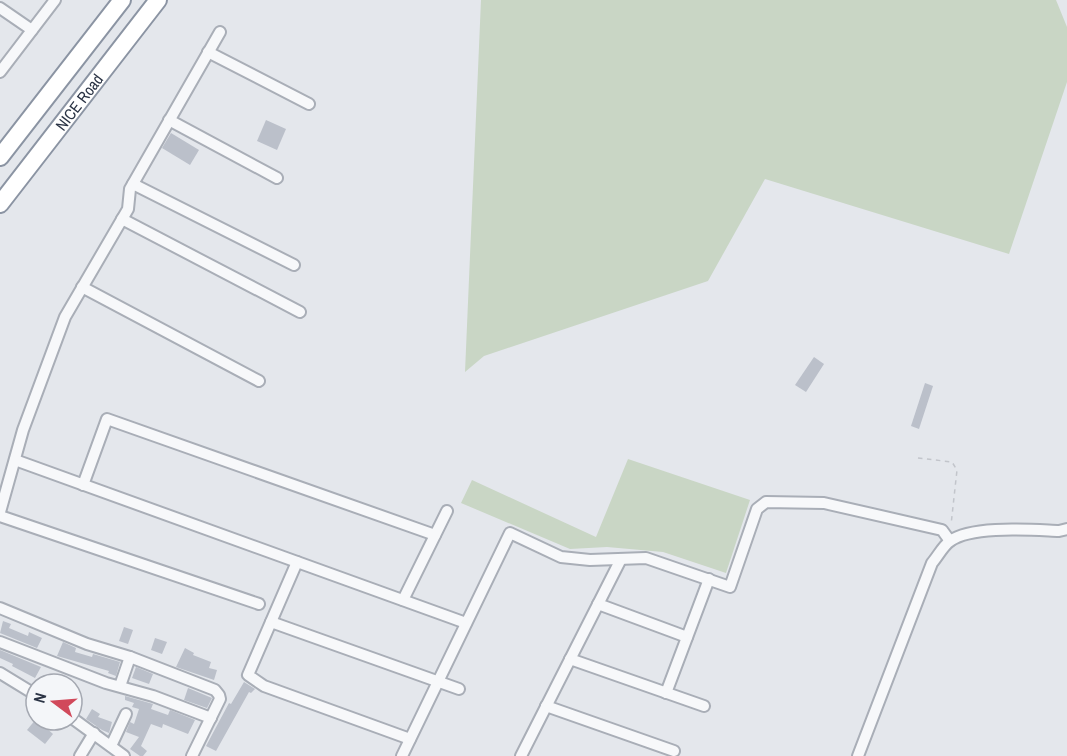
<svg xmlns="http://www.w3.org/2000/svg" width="1067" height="756" font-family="'Archivo Narrow',sans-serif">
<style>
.green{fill:#c9d6c5}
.building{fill:#bbc0ca}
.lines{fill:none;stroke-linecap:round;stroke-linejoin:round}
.minor-casing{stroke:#a9aeb7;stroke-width:14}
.highway-casing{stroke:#8b94a3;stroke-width:20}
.path{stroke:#c2c5cb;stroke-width:1.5;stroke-dasharray:4.5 4.5;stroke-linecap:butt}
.minor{stroke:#f7f8fa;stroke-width:10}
.highway{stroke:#fff;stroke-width:16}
.labels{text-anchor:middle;stroke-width:4.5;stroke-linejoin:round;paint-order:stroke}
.street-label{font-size:16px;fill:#2b3445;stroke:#f4f6f9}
</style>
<rect width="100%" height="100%" fill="#e4e7ec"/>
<g class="green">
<polygon points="481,0 1056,0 1067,27 1067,82 1009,254 765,179 708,281 484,356 465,372"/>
<polygon points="628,459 750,500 726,573 663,552 607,547 570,549 461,503 472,480 596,537"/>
</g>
<g class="building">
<polygon points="266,120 286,129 277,150 257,141"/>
<polygon points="171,133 199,150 190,165 162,148"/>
<polygon points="814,357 824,364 806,392 795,385"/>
<polygon points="925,383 933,386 919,429 911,426"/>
<polygon points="3,621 11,624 9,628 28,636 29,632 42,638 37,648 0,633"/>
<polygon points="124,627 133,630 128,644 119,641"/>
<polygon points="155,638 167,642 162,654 151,650"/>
<polygon points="63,642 76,648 75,652 92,657 93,654 120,662 116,676 108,673 109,671 57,656"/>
<polygon points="185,648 194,653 193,655 211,662 209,668 217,670 214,680 176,667"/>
<polygon points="0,650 41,667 35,678 12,666 13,664 0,658"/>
<polygon points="136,667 153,674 149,684 132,678"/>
<polygon points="244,682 255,689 251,693 249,692 216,751 206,746 229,703 231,704"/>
<polygon points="188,688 212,698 207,708 184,700"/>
<polygon points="125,696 153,704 151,709 168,715 170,710 195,720 188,734 163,724 162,728 151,724 141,746 147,751 143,756 140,756 130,749 139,737 126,732 130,722 134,724 139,709 132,707 134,703 125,700"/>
<polygon points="92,709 100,714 98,717 112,722 109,733 102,730 86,719"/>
<polygon points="36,719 53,734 45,744 27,730"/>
</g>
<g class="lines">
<defs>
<g id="minor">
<polyline points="0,8 32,30"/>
<polyline points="208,52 309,104"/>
<polyline points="0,72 55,0"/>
<polyline points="169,120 277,178"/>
<polyline points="133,184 294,265"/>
<polyline points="122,219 300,312"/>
<polyline points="82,287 259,381"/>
<polyline points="15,460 466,623"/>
<polyline points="83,485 107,419 435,535"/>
<polyline points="0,512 23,430 65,317 128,209 130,189 220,32"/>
<polyline points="0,516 259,604"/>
<polyline points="297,562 248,675 264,686 410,739"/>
<polyline points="403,600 447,511"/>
<polyline points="598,604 687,637"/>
<polyline points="0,608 87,644 130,657 215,690 219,695 220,699 192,756"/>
<polyline points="271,622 459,689"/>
<polyline points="0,642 106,683 153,696 211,718"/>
<polyline points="570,659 704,706"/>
<polyline points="0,673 36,695"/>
<polyline points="120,686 130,657"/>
<polyline points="666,693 709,579"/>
<polyline points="546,706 674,751"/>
<polyline points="72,718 124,756"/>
<polyline points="111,746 126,714"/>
<polyline points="80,756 94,733"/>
<polyline points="402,756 510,533 561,557 590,560 646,558 730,587 757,509 766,502 824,503 942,530 950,541"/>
<polyline points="521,756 621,559"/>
<path d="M 858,756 L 932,563 C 938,556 943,546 950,541 C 972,525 1032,530 1059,531 L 1067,529"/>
</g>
<g id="highway">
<polyline points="0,157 122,0"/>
<path id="s1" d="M 0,204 L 158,0"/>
</g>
</defs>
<use href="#minor" class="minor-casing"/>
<use href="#highway" class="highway-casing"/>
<polyline class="path" points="918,458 952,462 957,470 951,525"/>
<use href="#minor" class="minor"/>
<use href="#highway" class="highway"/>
</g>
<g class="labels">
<g class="street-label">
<text dy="6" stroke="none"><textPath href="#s1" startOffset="129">NICE Road</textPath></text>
</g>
</g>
<g transform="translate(54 702) rotate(286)"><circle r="28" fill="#f4f6f9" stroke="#a4a8b1" stroke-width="1.5"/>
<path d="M0-4.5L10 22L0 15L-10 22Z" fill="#d1495b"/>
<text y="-9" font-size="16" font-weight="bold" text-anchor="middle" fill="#2b3445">N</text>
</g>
</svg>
